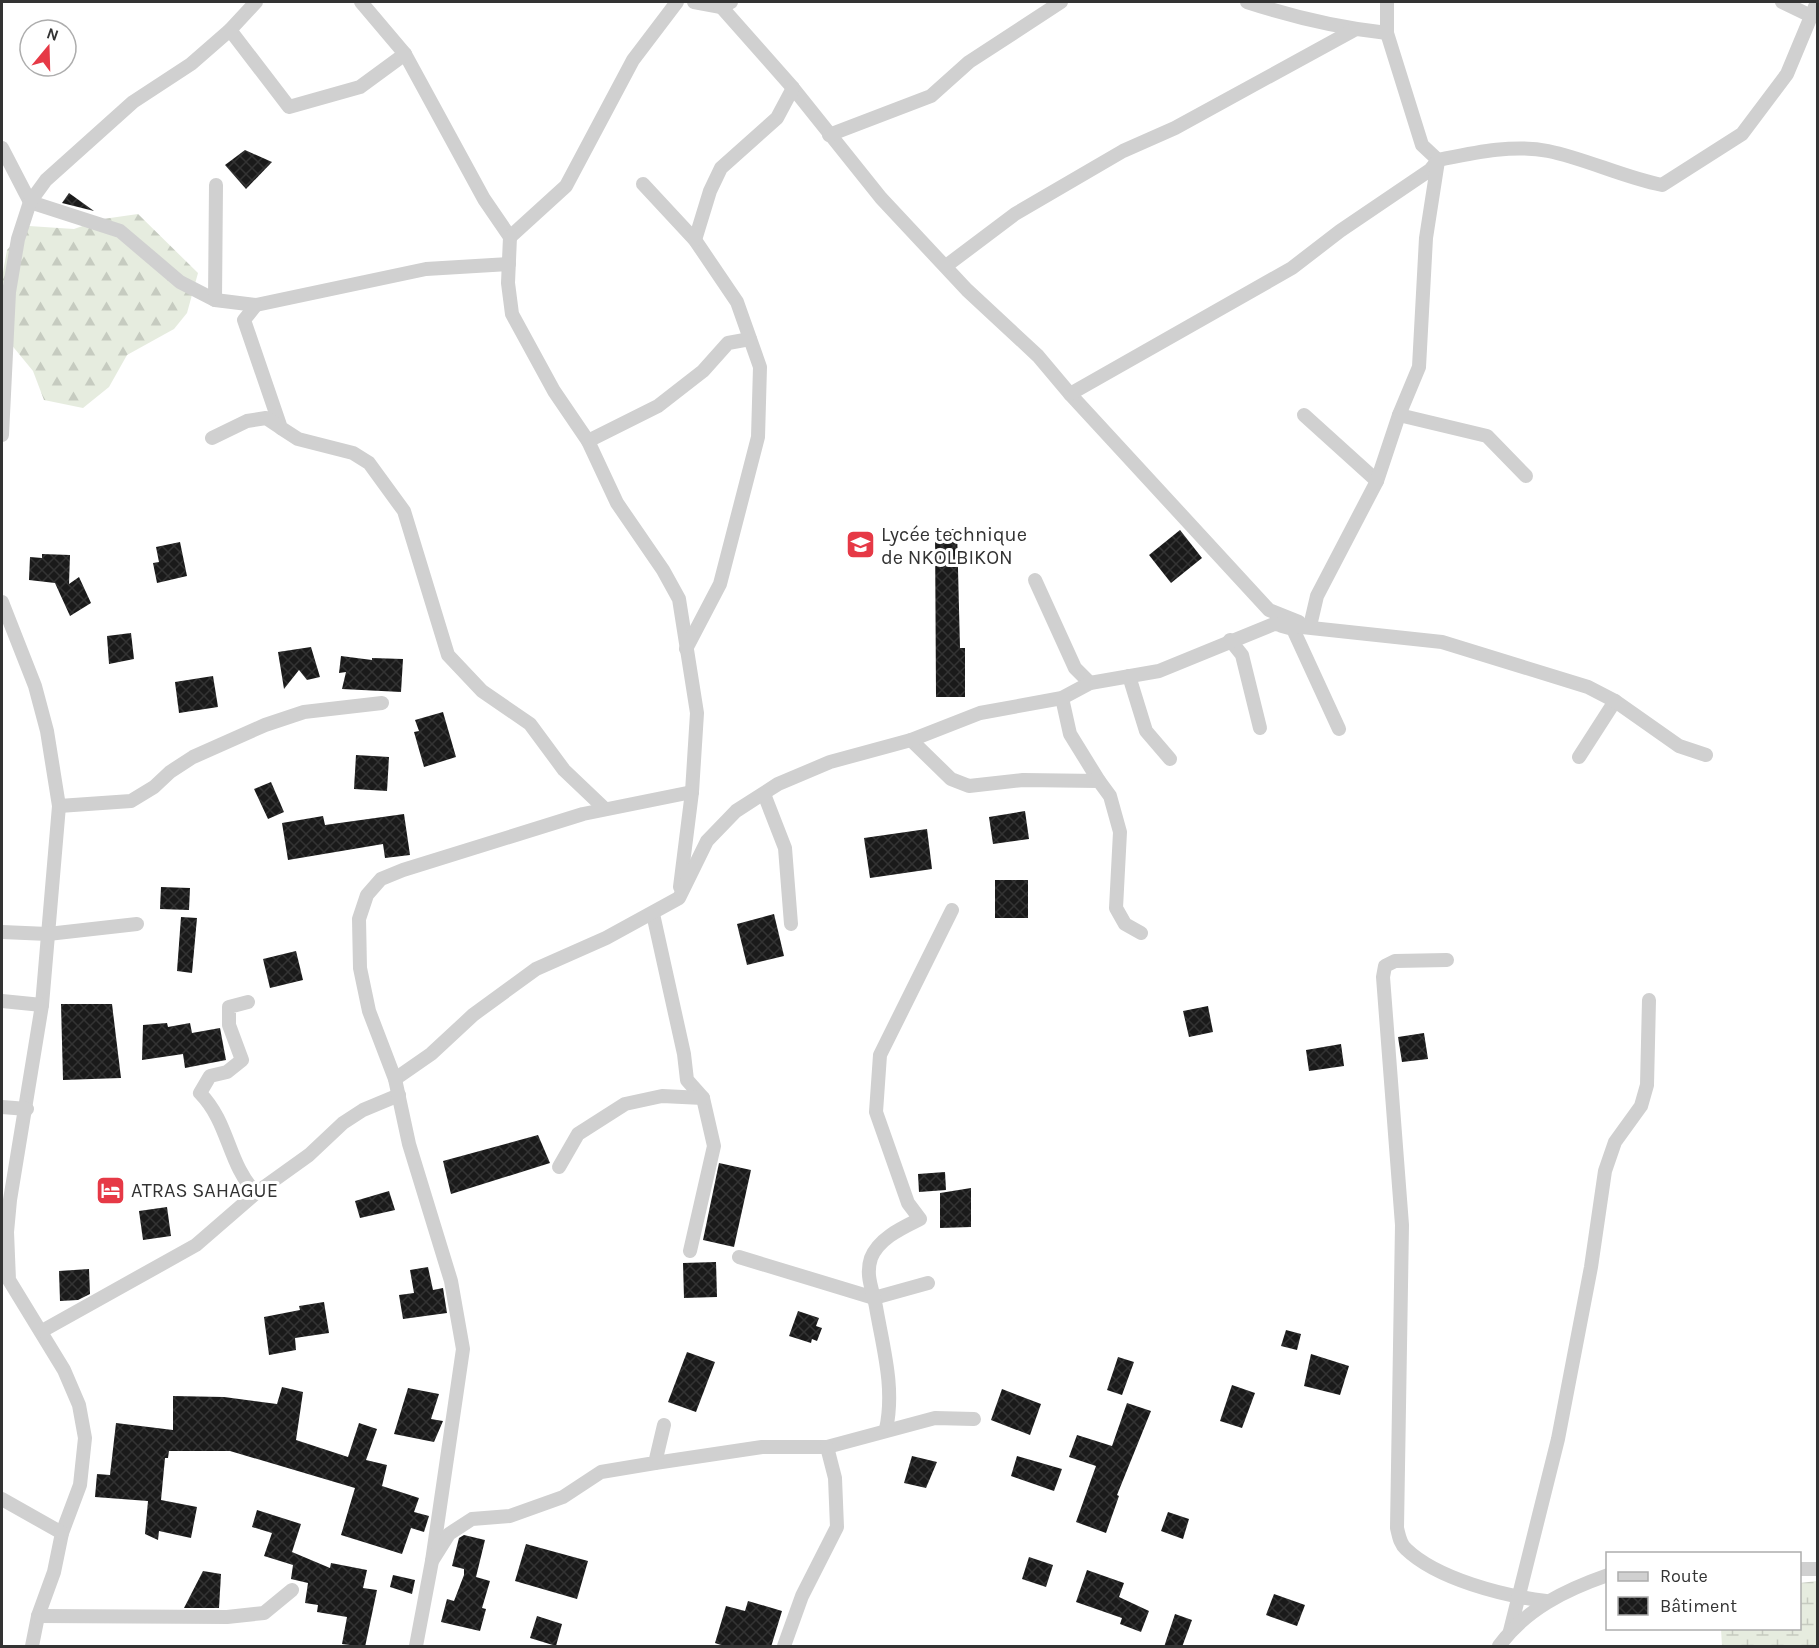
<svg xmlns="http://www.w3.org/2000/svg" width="1819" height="1648" font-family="Karla,sans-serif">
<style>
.forest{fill:url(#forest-firs)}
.wetland{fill:url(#wetland-marsh)}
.building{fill:url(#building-cross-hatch)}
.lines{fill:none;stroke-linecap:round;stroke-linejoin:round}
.street{stroke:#d0d0d0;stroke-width:14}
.labels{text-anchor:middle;stroke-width:6;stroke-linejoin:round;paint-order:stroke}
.poi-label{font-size:20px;fill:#333;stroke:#fff;text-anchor:start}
</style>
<defs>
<pattern id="forest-firs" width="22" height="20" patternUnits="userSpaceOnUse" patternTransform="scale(1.5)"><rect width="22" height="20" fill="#e6ecdf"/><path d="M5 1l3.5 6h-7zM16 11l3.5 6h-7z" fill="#c6cbc0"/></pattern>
<pattern id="wetland-marsh" width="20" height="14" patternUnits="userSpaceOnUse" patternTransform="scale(1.5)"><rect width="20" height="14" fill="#e6ecdf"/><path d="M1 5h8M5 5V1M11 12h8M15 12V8" fill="none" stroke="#c6cbc0"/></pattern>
<pattern id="building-cross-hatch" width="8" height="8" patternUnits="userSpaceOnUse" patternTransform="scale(1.5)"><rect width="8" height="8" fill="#1a1a1a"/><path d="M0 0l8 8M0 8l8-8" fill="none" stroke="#333"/></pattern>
</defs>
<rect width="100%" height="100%" fill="#fff"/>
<polygon class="forest" points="138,214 198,273 187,313 174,329 127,355 109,387 83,408 44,400 33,371 10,343 10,315 2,278 7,250 29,226 74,229 103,219"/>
<polygon class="wetland" points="1817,1581 1817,1646 1722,1646 1721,1629 1800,1628 1800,1583"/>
<g class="building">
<polygon points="245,150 272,162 246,189 225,165"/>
<polygon points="69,193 94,211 62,203"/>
<polygon points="935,529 957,529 960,648 965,648 965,697 936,697"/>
<polygon points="1180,530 1202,558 1171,583 1149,555"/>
<polygon points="180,542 187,576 157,583 153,563 159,562 156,547"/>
<polygon points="42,554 70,555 69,584 79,577 91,603 70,616 55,583 29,580 30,557 42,558"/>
<polygon points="131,633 134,659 109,664 107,636"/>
<polygon points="311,647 320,677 307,680 299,670 284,689 278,652"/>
<polygon points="341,656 372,660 372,658 403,659 401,692 342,689 346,672 339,673"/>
<polygon points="213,676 218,707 179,713 175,682"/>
<polygon points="443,712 456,757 424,767 414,732 419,731 415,720"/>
<polygon points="356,755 389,757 387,791 354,789"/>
<polygon points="271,782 284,812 268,819 254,789"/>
<polygon points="1025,811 1029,839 993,844 989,817"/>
<polygon points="404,814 410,855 385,858 383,844 288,860 282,823 323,816 325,825"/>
<polygon points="927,829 932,869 870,878 864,838"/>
<rect x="995" y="880" width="33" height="38"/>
<polygon points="161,887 190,888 189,910 160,909"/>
<polygon points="774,914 784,956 747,965 737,924"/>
<polygon points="181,917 197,918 192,973 177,971"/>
<polygon points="296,951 303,980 270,988 263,959"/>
<polygon points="61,1004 112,1004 121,1078 63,1080"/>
<polygon points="1208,1006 1213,1032 1189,1037 1183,1011"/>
<polygon points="167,1023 168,1027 190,1023 192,1033 220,1028 226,1060 185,1068 183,1054 142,1060 143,1025"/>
<polygon points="1424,1033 1428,1059 1402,1062 1398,1037"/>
<polygon points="1341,1044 1344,1066 1309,1071 1306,1050"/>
<polygon points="538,1135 550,1163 451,1194 443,1161"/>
<polygon points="719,1163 751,1170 734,1247 703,1240"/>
<polygon points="945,1172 946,1190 919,1192 918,1174"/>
<polygon points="971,1188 971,1227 940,1228 940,1193"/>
<polygon points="389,1191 395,1210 360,1218 355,1201"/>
<polygon points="167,1207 171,1236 143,1240 139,1211"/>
<polygon points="716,1262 717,1297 684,1298 683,1263"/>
<polygon points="428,1267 433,1290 443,1288 447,1313 403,1319 399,1295 414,1293 410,1270"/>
<polygon points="89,1269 90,1294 78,1300 60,1301 59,1271"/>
<polygon points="324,1302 329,1333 295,1338 296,1350 269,1355 264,1317 300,1310 299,1306"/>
<polygon points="798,1311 819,1318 816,1326 822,1328 817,1341 812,1339 811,1343 789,1336"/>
<polygon points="1286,1330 1301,1334 1297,1350 1281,1346"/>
<polygon points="687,1352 715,1362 696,1412 668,1402"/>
<polygon points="1311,1354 1349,1366 1340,1395 1304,1386"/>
<polygon points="1118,1357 1134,1362 1122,1395 1107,1390"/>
<polygon points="1232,1385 1255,1393 1242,1428 1220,1421"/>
<polygon points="282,1387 303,1392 296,1440 348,1457 359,1423 377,1429 366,1460 387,1465 382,1486 419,1498 414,1512 429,1516 424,1532 411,1528 402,1554 341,1535 355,1488 230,1451 169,1451 168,1458 165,1458 161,1500 197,1507 191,1538 159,1531 158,1540 145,1534 148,1501 95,1497 97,1474 110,1475 116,1423 173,1430 173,1396 224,1397 277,1404"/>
<polygon points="408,1388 439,1394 431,1419 443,1421 434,1442 394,1434"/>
<polygon points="1002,1389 1041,1404 1030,1435 991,1420"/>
<polygon points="1127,1403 1151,1411 1117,1495 1119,1496 1106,1533 1076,1522 1096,1466 1069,1457 1077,1435 1112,1446"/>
<polygon points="912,1456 937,1462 926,1488 904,1483"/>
<polygon points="1017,1456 1062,1469 1054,1491 1011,1476"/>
<polygon points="257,1510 301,1524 292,1552 330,1568 331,1563 367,1570 363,1588 377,1590 365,1647 342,1644 347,1617 317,1612 318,1605 305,1603 308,1583 291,1579 293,1565 264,1556 272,1533 252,1527"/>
<polygon points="1168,1512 1189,1519 1183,1539 1161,1531"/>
<polygon points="464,1535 485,1540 476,1577 490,1581 482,1608 486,1609 480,1631 441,1622 447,1599 454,1601 464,1575 464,1569 452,1566 459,1538"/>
<polygon points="526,1544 588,1561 577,1599 515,1581"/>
<polygon points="1029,1557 1053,1565 1046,1587 1022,1579"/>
<polygon points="1087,1570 1124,1583 1119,1597 1149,1611 1141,1632 1120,1624 1122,1618 1076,1602"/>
<polygon points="203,1571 221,1574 219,1608 184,1608"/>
<polygon points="393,1575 415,1580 412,1594 390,1587"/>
<polygon points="1274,1594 1305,1605 1297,1626 1266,1615"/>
<polygon points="748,1601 782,1611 771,1647 727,1647 715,1643 726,1606 745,1611"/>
<polygon points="1175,1614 1192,1620 1182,1647 1164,1647"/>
<polygon points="537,1616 562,1624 556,1646 530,1638"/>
</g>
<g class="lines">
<g class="street">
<polyline points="361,2 405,54 484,199 510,237 508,283 512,314 554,391 588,441 617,503 663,570 679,599 697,713 692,792 680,887"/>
<polyline points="694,2 721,7 731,2"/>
<polyline points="717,2 793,88 881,198 967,290 1038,356 1070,394 1269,610 1299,622"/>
<path d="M 1247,2 C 1293,17 1339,28 1387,33"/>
<polyline points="1387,2 1387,33 1422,145 1438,160"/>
<polyline points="1782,2 1811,16"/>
<polyline points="230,30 289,107 360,87 405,54"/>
<polyline points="829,135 931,96 969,62 1061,2"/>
<polyline points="2,148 30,202 120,231 180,282 215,300 256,305 426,269 509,264"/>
<polyline points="643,184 695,240 737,302 760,367 758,437 720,584 686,649"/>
<polyline points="510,237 566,186 633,60 677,2"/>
<polyline points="695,240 710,191 721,168 777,118 793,88"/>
<polyline points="946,266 1015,214 1123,151 1175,128 1354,30"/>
<polyline points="215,300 216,185"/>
<polyline points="256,305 244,320 281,428 298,439 353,453 369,463 404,511 448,655 482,691 530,724 564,770 605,809"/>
<path d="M 1070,394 L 1292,268 L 1340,231 L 1430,170 L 1438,160 C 1473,153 1512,144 1548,151 C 1587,159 1622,177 1662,185 L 1742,134 L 1787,74 L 1817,2"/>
<polyline points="1304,415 1377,481"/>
<polyline points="1399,415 1487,436 1526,476"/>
<polyline points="2,435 9,292 18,239 30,202 46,180 133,102 191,64 230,30 256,2"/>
<polyline points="212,438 247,421 266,418 281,428"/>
<polyline points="588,441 658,406 703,371 728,343 750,339"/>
<polyline points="1035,580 1075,668 1090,683"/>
<polyline points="2,602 35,686 47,731 59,806 42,1005 10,1200 7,1232 9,1280 64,1370 79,1405 85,1438 80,1485 62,1533 54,1572 38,1616 32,1646"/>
<polyline points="1282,626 1293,629 1339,729"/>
<polyline points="1310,626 1317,596 1377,481 1399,415 1419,367 1426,238 1438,161"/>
<polyline points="1230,640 1242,655 1260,728"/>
<polyline points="1129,676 1146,731 1170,759"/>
<polyline points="1062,698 1070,734 1099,781"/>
<polyline points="911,740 951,779 969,786 1023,780 1099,781 1110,796 1120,832 1116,908 1125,924 1141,933"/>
<polyline points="1579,757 1615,701"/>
<polyline points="764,794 785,848 791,924"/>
<polyline points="59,806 131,801 154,787 170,772 193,757 265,725 304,712 382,703"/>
<polyline points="653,914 684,1054 687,1080 703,1098 714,1146 690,1251"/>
<polyline points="2,932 48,934 137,924"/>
<path d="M 1447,960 L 1395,961 L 1385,966 L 1383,977 L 1402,1225 L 1397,1528 C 1399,1536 1400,1544 1406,1549 C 1437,1579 1504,1596 1546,1601"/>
<polyline points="2,1001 42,1005"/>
<path d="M 248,1002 L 229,1007 L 229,1025 L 242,1060 L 227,1072 L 210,1076 L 200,1093 C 230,1124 227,1163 256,1193"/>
<polyline points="395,1079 431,1054 473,1015 536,969 606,938 679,898 707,841 736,811 778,784 830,762 911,740 980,713 1062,698 1090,683 1159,671 1274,624 1442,642 1588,687 1615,701 1679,746 1706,755"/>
<polyline points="2,1107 27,1109"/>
<polyline points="559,1167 578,1134 625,1104 662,1096 703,1098"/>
<polyline points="739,1257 874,1298 928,1283"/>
<polyline points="42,1331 196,1245 256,1193 309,1155 343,1123 363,1110 399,1095"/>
<path d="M 886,1429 C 895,1388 883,1348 876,1307 C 873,1290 865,1276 871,1258 C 879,1238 902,1228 920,1219 L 908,1203 L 876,1112 L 880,1055 L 952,910"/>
<polyline points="655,1463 762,1447 827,1447 935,1418 974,1419"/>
<polyline points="2,1499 62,1533"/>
<polyline points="432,1561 463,1349 451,1281 409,1144 395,1079 369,1011 360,968 359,919 367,895 381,879 403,870 583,814 692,792"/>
<polyline points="1800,1569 1818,1569"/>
<polyline points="38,1616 227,1617 264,1613 292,1590"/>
<polyline points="1510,1631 1558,1439 1591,1267 1605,1171 1615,1142 1641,1106 1647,1085 1649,1000"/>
<polyline points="416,1646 432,1561 449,1534 472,1519 510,1516 563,1497 601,1472 655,1463 664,1425"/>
<polyline points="784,1646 802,1596 837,1527 835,1478 827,1447"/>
<path d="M 1499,1646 C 1526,1609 1565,1590 1608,1575"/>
</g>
</g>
<defs>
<symbol id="school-square" viewBox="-11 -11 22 22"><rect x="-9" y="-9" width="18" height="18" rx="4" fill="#e63946" stroke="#fff"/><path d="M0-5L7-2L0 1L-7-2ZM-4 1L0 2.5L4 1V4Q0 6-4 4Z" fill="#fff"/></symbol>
<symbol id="hotel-square" viewBox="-11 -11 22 22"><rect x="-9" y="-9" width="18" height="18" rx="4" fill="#e63946" stroke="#fff"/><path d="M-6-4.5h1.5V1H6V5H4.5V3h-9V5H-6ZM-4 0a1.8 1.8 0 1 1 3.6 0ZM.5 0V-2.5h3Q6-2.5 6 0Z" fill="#fff"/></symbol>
</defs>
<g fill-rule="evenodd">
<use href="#school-square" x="844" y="528" width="33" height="33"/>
<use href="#hotel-square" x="94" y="1174" width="33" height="33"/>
</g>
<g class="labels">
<g class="poi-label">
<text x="881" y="541">Lycée technique<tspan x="881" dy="23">de NKOLBIKON</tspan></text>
<text x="131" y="1197">ATRAS SAHAGUE</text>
</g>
</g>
<rect width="1819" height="1648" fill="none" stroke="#333333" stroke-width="6"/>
<rect x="1606" y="1552" width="195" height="78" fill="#ffffff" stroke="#adadad" stroke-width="1.5"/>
<rect x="1618" y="1572" width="30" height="9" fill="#d0d0d0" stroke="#adadad" stroke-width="1.5"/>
<text x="1660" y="1582" font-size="18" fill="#333333">Route</text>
<rect x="1618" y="1597" width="30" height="18" fill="url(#building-cross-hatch)" stroke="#adadad" stroke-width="1.5"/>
<text x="1660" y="1612" font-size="18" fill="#333333">Bâtiment</text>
<g transform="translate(48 48) rotate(19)"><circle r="28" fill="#ffffff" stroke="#adadad" stroke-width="1.5"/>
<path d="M0-4.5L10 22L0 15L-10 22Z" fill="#e63946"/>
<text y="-9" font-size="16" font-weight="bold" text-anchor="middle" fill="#333333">N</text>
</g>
</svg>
